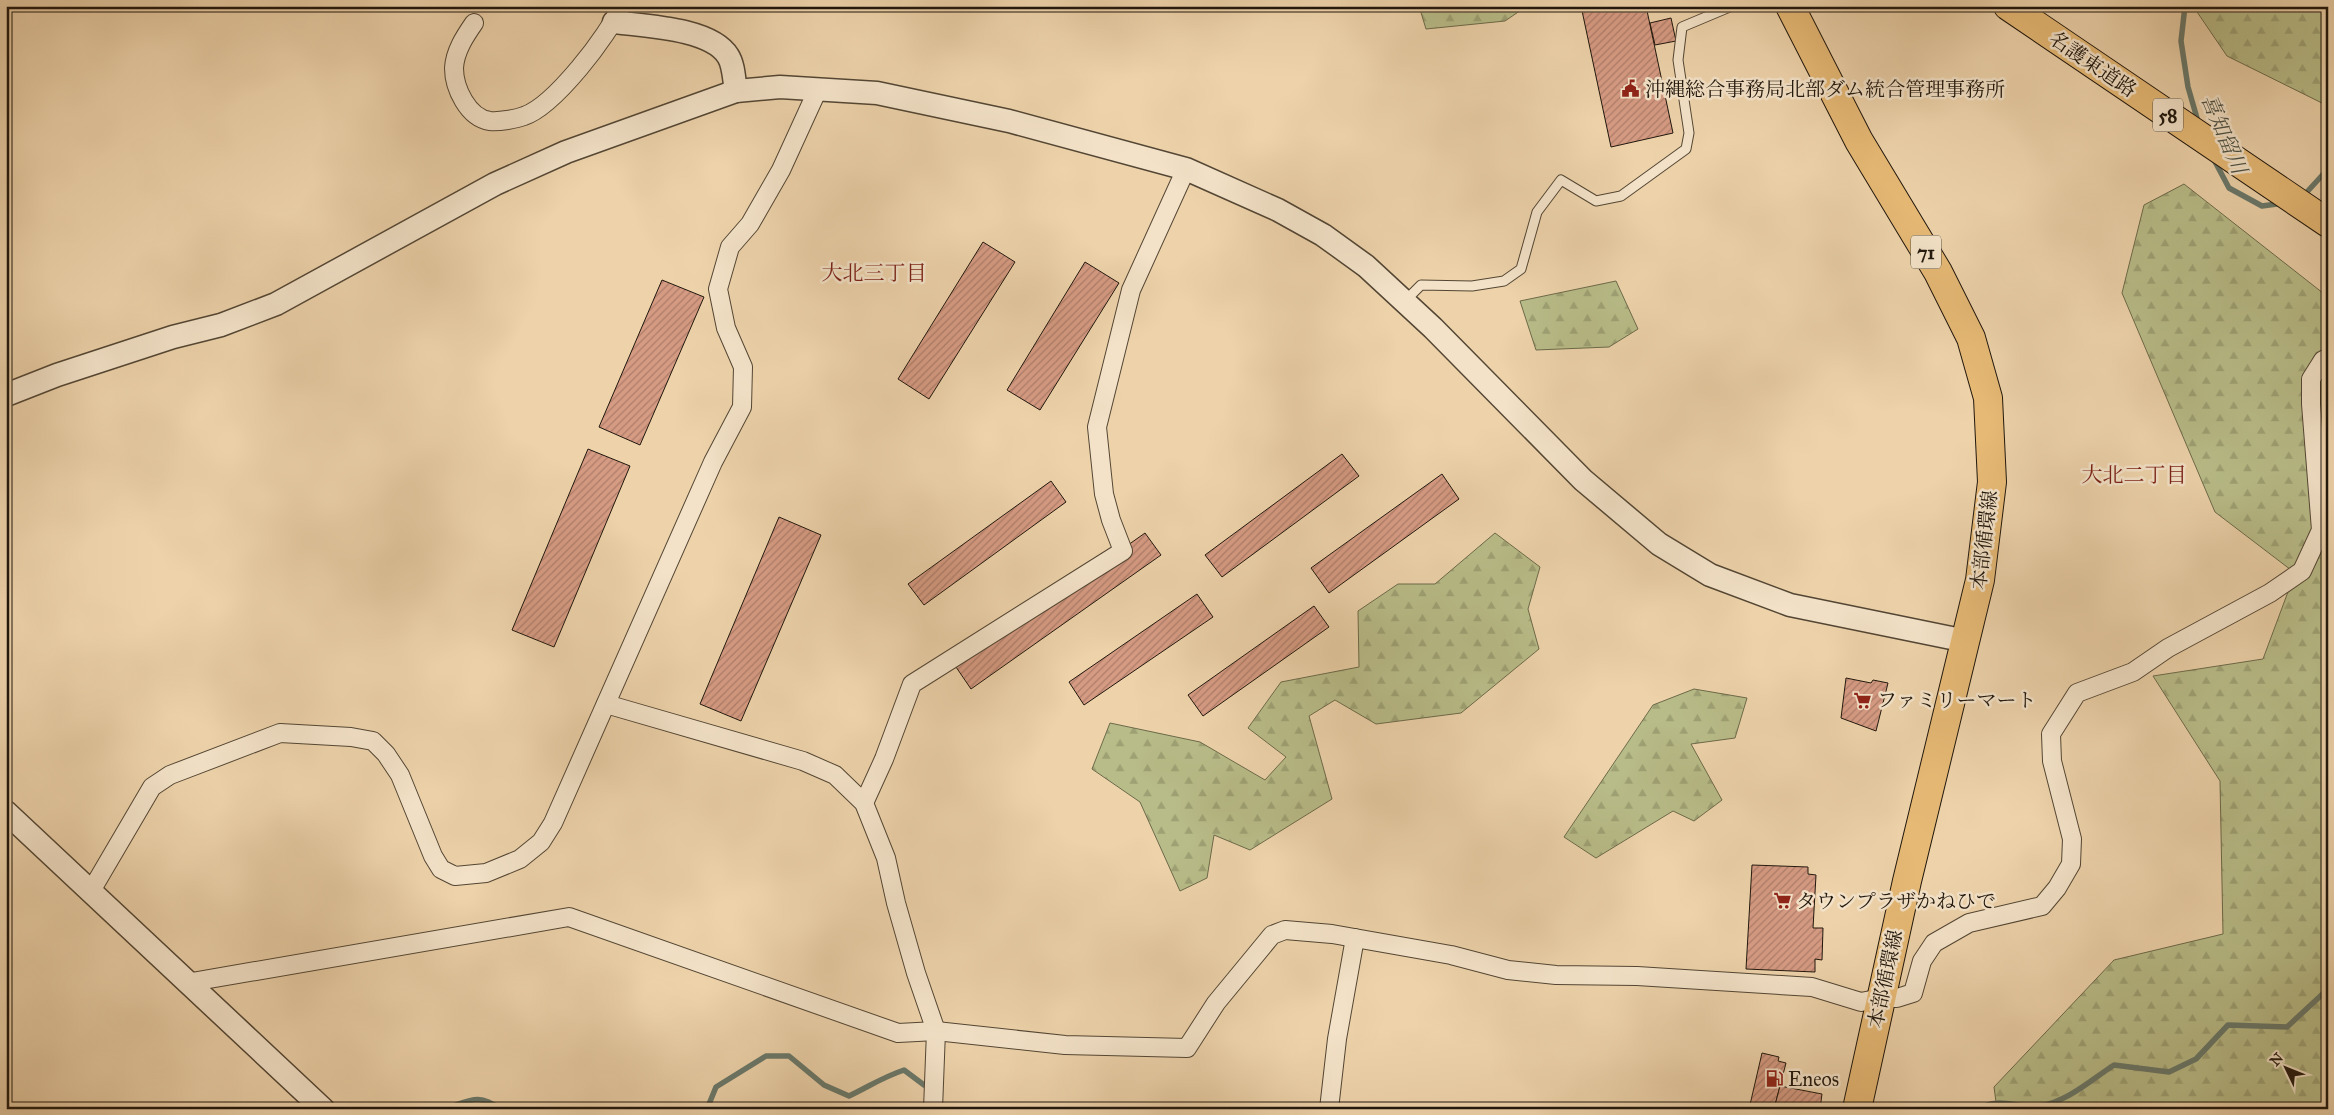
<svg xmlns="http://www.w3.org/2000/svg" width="2334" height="1115" font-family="'IM FELL Great Primer','Noto Serif JP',serif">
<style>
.forest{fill:url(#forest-firs);stroke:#6c6a4a}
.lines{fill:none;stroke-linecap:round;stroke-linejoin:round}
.stream{stroke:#69786a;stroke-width:5.5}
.building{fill:url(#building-hatch);stroke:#20170d}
.service-casing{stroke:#534634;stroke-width:11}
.minor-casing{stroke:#534634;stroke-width:20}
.tertiary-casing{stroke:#534634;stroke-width:25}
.primary-casing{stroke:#20170d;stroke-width:30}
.motorway-casing{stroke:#20170d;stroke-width:30}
.service{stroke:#f3e2c8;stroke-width:9}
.minor{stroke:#f3e2c8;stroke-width:18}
.tertiary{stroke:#f3e2c8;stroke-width:22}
.primary{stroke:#e6b975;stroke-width:28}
.motorway{stroke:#e6b975;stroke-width:28}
.labels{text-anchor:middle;stroke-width:5;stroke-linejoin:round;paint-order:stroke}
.shield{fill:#f3e2c8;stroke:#5f5445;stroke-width:1}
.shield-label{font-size:19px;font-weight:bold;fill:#20170d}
.street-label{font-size:20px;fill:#20170d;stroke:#f3e2c8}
.poi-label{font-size:20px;fill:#20170d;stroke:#f3e2c8;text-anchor:start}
.water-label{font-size:21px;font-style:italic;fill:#4a4f43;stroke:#f3e2c8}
.neighbourhood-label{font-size:21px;fill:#7a1f14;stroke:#f3e2c8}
</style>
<defs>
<pattern id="forest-firs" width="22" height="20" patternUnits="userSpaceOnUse" patternTransform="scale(1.25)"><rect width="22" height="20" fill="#b8bc88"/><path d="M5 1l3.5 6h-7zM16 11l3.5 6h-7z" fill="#9ea174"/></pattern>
<pattern id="building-hatch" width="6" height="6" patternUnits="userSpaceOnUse" patternTransform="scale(1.25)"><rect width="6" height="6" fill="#d69b83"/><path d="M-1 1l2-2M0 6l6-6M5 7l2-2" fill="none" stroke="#ad7d6a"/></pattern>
</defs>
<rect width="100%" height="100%" fill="#edd2aa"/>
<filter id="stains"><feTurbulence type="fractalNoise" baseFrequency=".004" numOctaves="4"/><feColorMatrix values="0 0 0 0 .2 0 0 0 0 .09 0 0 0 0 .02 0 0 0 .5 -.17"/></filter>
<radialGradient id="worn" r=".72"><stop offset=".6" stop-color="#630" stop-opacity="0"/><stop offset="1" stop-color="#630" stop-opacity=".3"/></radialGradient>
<g class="forest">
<polygon points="1419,6 1527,6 1505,21 1426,29"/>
<polygon points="2193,6 2328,6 2328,106 2227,56"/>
<polygon points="2184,184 2328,297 2328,1109 1997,1109 1994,1087 2114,960 2223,934 2220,781 2153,676 2263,659 2295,573 2215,512 2122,293 2144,205"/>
<polygon points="1616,281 1638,329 1609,347 1536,350 1520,301"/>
<polygon points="1495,533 1540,567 1528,609 1539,649 1461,713 1376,724 1335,700 1309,716 1332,799 1250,850 1214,835 1207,878 1180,891 1140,802 1092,769 1110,723 1200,742 1265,780 1286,757 1248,728 1281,682 1359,667 1358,611 1398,584 1435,584"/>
<polygon points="1694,689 1747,698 1735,738 1691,744 1722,800 1694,821 1673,811 1596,858 1564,837 1653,705"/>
</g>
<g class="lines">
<g class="stream">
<polyline points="2185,6 2181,41 2188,87 2199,125"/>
<polyline points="2212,156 2229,188 2262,206 2284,203"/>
<polyline points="2301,195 2306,193 2328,169"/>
<path d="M 443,1109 C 467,1103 477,1091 500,1109"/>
<path d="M 707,1109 L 716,1087 L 766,1056 L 789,1056 L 824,1085 L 849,1096 C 868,1087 883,1077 904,1070 L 924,1085"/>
<path d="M 1979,1109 C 1999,1096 2018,1109 2040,1106 C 2067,1102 2091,1080 2114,1065 L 2169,1072 L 2196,1059 L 2228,1025 L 2287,1027 L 2328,989"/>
</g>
</g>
<g class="building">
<polygon points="1581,6 1646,6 1673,133 1611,147"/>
<polygon points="1671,18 1676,41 1655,45 1650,23"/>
<polygon points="983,242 1015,262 929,399 898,379"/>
<polygon points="1085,262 1119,283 1040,410 1007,390"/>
<polygon points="662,280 704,297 640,445 599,427"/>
<polygon points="588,449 630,466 554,647 512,630"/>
<polygon points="1342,454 1359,476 1222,577 1205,555"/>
<polygon points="1442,474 1459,499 1329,593 1311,568"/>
<polygon points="1051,481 1066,502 924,605 908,584"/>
<polygon points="779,517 821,535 741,721 700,704"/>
<polygon points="1145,533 1161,555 971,689 956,667"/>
<polygon points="1197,594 1213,617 1084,705 1069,682"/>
<polygon points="1314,606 1329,627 1203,716 1188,695"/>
<polygon points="1846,678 1871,683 1873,680 1888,683 1876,731 1841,718"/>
<polygon points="1752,865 1808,867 1808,874 1816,875 1813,928 1823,928 1822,960 1815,959 1815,972 1746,969"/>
<polygon points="1762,1053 1779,1057 1778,1061 1786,1063 1774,1109 1749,1109"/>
<polygon points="1780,1086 1822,1094 1820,1109 1774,1109"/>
</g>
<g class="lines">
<defs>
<polyline id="service" points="1405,301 1421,285 1472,286 1504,281 1521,269 1537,212 1561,180 1596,201 1621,196 1686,149 1689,133 1678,60 1682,27 1732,6"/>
<g id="minor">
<path d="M 474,23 C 465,36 455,51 454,68 C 454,88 468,118 490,121 C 499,122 516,119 524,116 C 554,106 609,35 621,6"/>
<polyline points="606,704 803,761 835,775 864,803 886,858 896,903 916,973 936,1031 933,1109"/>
<polyline points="864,803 884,759 912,684 1123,551 1111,520 1104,494 1097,427 1131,290 1186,169"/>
<polyline points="91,891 152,787 170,775 280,733 351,737 373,741 386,754 400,775 433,856 441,869 455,876 486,873 520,859 541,842 553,823 713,462 742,407 743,367 726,328 718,289 730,247 750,224 781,170 818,89"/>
<polyline points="186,983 569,917 898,1033 936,1031 1065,1045 1187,1048 1216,1003 1272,935 1285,930 1332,934 1451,955 1508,970 1556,975 1637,976 1812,987 1861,1002 1881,998 1897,998 1913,993 1922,961 1934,943 1969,923 2042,906 2057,888 2071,864 2072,839 2052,761 2051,734 2077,693 2133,672 2168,648 2270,593 2302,571 2321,530 2311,404 2311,379 2323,360 2328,358"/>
<polyline points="1329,1109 1337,1039 1355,938"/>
</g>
<g id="tertiary">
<path d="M 614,22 C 644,26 711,28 728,56 C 734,65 734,81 736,91"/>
<polyline points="6,395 57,375 173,337 221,325 276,304 495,184 566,152 736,91 780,87 877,93 1009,121 1186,169 1278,210 1323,235 1366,266 1433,328 1583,480 1659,544 1710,575 1790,605 1966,641"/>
<polyline points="6,812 323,1109"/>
</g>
<polyline id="primary" points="1790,6 1859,141 1938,272 1971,338 1988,398 1992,482 1980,580 1907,881 1857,1109"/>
<polyline id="motorway" points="2008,6 2328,223"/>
</defs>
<use href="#service" class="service-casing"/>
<use href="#minor" class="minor-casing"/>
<use href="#tertiary" class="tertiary-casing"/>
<use href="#primary" class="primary-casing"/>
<use href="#motorway" class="motorway-casing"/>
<use href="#service" class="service"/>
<use href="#minor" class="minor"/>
<use href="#tertiary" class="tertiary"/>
<use href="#primary" class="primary"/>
<use href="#motorway" class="motorway"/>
</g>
<defs>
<symbol id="civic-bare" viewBox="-9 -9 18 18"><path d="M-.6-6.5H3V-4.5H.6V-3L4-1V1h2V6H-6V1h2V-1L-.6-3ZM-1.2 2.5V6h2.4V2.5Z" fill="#8f2418" stroke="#f3e2c8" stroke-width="2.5" paint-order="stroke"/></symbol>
<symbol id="supermarket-bare" viewBox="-9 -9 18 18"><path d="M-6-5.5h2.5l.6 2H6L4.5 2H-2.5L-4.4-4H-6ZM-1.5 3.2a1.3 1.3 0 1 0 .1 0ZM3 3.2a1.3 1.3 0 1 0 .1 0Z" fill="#8f2418" stroke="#f3e2c8" stroke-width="2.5" paint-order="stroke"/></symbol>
<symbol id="fuel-bare" viewBox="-9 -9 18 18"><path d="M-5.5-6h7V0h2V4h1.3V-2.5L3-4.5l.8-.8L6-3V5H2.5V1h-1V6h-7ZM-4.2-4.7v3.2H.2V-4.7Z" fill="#8f2418" stroke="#f3e2c8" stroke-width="2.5" paint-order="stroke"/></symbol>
</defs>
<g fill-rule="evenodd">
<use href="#civic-bare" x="1618" y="76" width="25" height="25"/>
<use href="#supermarket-bare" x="1850" y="688" width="25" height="25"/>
<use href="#supermarket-bare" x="1770" y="888" width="25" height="25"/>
<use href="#fuel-bare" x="1762" y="1066" width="25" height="25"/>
</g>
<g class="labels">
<g class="shield">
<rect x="2153" y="98.5" width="30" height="33" rx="4"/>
<rect x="1911" y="235.5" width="30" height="33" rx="4"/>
</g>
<g class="shield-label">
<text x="2168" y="122">58</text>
<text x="1926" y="259">71</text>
</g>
<g class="street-label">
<text transform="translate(2093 64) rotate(34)" y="7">名護東道路</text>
<text transform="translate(1984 540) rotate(-83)" y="7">本部循環線</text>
<text transform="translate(1885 979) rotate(-78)" y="7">本部循環線</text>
</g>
<g class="poi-label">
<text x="1645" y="96">沖縄総合事務局北部ダム統合管理事務所</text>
<text x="1877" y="707">ファミリーマート</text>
<text x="1796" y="908">タウンプラザかねひで</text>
<text x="1788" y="1086">Eneos</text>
</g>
<g class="water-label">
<text transform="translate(2224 134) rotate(67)" y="7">喜知留川</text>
</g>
<g class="neighbourhood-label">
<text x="874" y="280">大北三丁目</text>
<text x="2134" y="482">大北二丁目</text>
</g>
</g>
<rect width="2334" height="1115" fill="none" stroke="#edd2aa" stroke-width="25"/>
<rect x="8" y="8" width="2319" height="1100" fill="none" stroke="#20170d" stroke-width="2.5"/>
<rect x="12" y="12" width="2309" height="1090" fill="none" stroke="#20170d"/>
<g transform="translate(2286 1068) rotate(313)" stroke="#f3e2c8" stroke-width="4" paint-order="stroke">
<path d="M0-4L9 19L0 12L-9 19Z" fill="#20170d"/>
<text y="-8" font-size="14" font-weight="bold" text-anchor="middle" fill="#20170d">N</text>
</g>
<rect width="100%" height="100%" filter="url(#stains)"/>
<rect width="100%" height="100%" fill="url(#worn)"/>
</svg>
